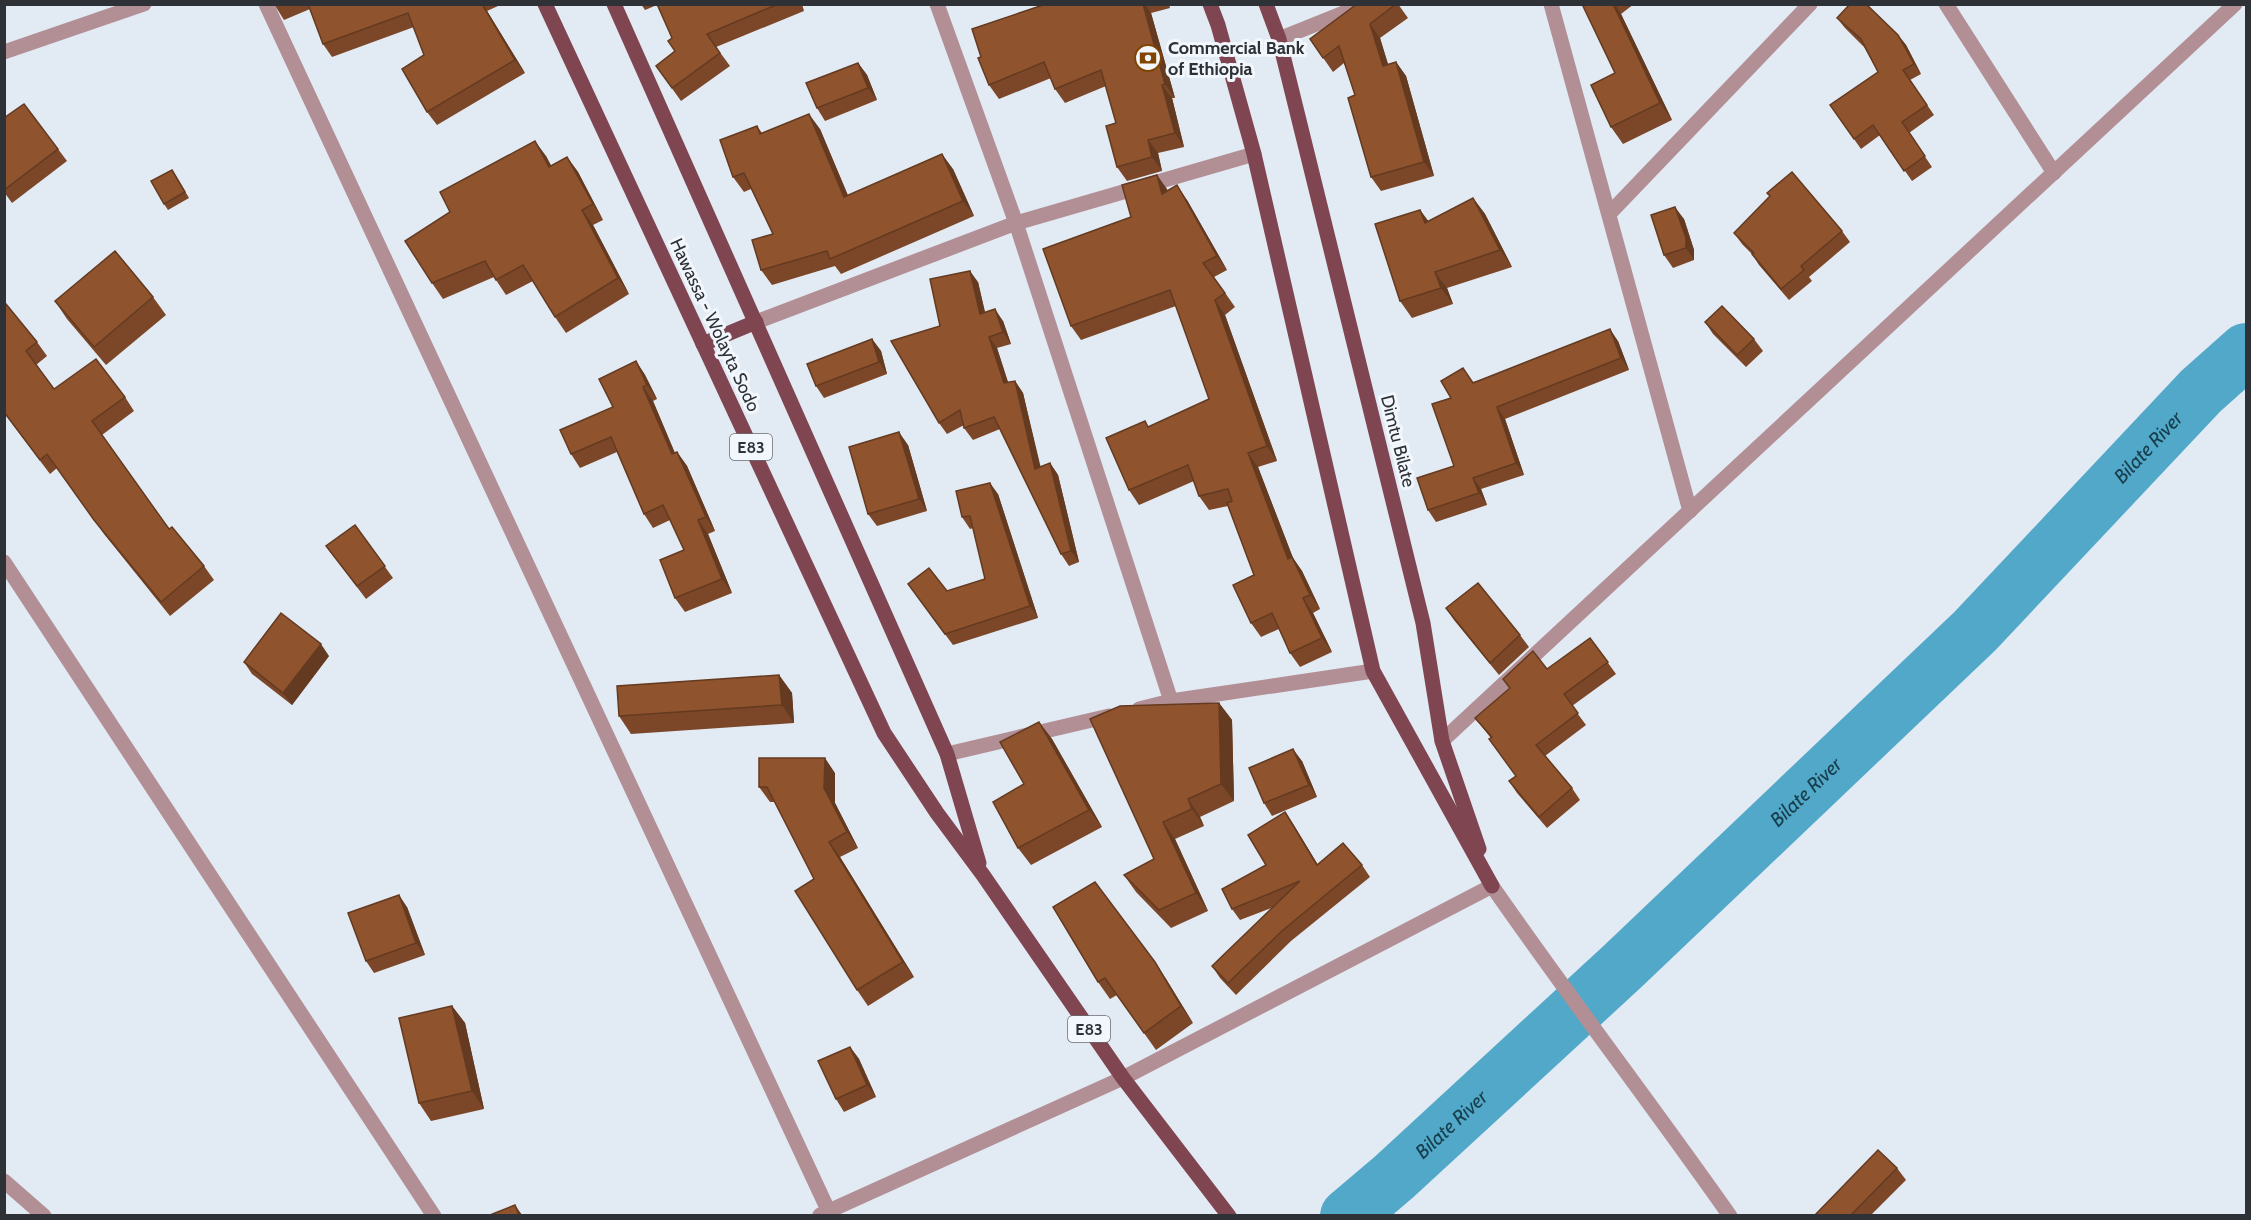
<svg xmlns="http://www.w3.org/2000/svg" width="2251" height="1220" font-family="Cabin,sans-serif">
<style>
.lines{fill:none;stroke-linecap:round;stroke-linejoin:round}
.river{stroke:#51a8c8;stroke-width:56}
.minor{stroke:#b28f95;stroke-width:15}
.major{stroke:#7f4551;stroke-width:15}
.wall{fill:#7b4728}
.shaded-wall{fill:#643a20}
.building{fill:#8f532e;stroke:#643a20;stroke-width:1.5}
.labels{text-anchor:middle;stroke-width:6;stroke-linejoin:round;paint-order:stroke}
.shield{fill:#f2f7fd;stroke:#696c71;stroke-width:1.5}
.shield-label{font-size:16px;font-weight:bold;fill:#2e3135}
.poi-label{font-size:18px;font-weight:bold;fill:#2e3135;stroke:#f2f7fd;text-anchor:start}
.street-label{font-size:18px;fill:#2e3135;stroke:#f2f7fd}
.water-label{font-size:20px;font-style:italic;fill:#173e4c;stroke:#f2f7fd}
</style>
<rect width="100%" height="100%" fill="#e2eaf4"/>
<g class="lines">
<path class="river" id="s1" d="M 1348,1216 L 1394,1177 L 1623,966 L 1975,631 L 2201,391 L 2246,351"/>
<g class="minor">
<polyline points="266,4 829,1212"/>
<polyline points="937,4 1016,223 1171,701"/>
<polyline points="1551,4 1690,511"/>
<polyline points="1946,4 2054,173"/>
<polyline points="1279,39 1366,4"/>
<polyline points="4,52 144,4"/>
<polyline points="1609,214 1810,4"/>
<polyline points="756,322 1016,223 1254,154"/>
<polyline points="4,562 434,1216"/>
<polyline points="1139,709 1171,701 1373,671"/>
<polyline points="1442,741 2235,4"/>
<polyline points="947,754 1109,716"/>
<polyline points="4,1181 44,1216"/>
<path d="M 820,1215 L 1123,1078 L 1492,886 C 1569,997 1652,1105 1730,1216"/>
</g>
<g class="major">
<polyline points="545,4 884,733 937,813 983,875 1123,1078 1229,1216"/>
<polyline points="614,4 947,754 979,863"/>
<polyline points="1210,4 1218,25 1254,154 1373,671 1492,886"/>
<polyline points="1266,4 1279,39 1423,623 1442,741 1479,849"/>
<polyline points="703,344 756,322"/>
</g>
</g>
<g class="wall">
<polygon points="274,4 497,4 498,6 487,11 525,73 437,125 427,112 424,55 414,27 332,57 323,44 310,9 284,20"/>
<polygon points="641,4 802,4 804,11 716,47 730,66 681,101 656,66 675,51 672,38 657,5 645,10"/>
<polygon points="1046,4 1169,4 1170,8 1151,13 1175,98 1172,98 1184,147 1158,153 1162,171 1127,181 1117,167 1116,123 1106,86 1065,103 1055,89 1051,78 999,99 989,85 981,57"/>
<polygon points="1357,4 1398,4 1408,18 1380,38 1388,65 1396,62 1406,76 1434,176 1381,191 1371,177 1355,95 1344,63 1333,72 1310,39"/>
<polygon points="1582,4 1634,4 1621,14 1672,120 1623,144 1611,127 1615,73"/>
<polygon points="1837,18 1898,35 1906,45 1921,74 1910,80 1934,115 1909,133 1932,167 1912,181 1880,135 1861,149 1830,105 1878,72 1864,47 1845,28"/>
<polygon points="858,63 867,75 877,100 825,121 817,108"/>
<polygon points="4,118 58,149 67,161 12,203 4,192"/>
<polygon points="757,126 762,133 820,129 848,196 953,169 974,216 841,274 835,266 772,285 761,270 773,234 751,189 744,192 733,177"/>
<polygon points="546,156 551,166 567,157 578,172 603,220 593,225 629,294 566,333 555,317 533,281 506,295 494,277 443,299 432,283"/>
<polygon points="1157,175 1167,191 1187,200 1227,270 1214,277 1235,307 1225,315 1277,461 1258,467 1293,558 1302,571 1320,609 1313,613 1332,652 1300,667 1290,653 1279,629 1261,637 1251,623 1254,575 1228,506 1209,510 1199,496 1194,481 1139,505 1129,490 1149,427 1209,399 1176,306 1081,340 1071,326 1131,217"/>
<polygon points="176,176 189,198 168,210 164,204"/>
<polygon points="1473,198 1485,214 1512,267 1447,288 1453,304 1412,318 1400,301 1420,210 1428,221"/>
<polygon points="1684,219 1694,250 1694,260 1673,268 1664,255"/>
<polygon points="1842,231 1850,242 1809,277 1812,281 1789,300 1759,265 1752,254 1742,244 1734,233"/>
<polygon points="978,282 985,312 1003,321 1011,344 997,348 1008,382 1015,381 1023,393 1040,467 1050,463 1058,475 1079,562 1069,566 1061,554 1000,429 973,440 964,428 964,425 947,434 939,423 940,326"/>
<polygon points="153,297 166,315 106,365 67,319 55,301"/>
<polygon points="4,306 37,342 47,356 36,365 54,389 125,397 134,411 102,435 169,529 204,566 214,580 170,616 104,534 57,468 50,474 4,413"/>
<polygon points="1705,322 1754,339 1763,351 1746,367 1713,334"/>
<polygon points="872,339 881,351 887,374 824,398 816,386"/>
<polygon points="1618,341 1629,370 1505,419 1524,475 1481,489 1487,505 1436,522 1428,510 1454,466 1451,398 1473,382"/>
<polygon points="636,361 645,375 657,399 653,401 675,453 677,452 687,466 715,531 708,534 732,593 685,612 675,598 684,550 670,520 653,528 644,514 617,452 580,468 571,454 613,407"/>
<polygon points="908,445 927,511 877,526 868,514"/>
<polygon points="998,494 1038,618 953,645 916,595 947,591 985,579 973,528 970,529 962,517"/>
<polygon points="355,525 393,578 366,599 326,546"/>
<polygon points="1446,608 1520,635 1529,647 1499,675 1454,620"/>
<polygon points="1590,638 1616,674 1572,706 1586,725 1545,756 1572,788 1580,800 1547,828 1517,793 1509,781 1516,776 1490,737 1475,718 1510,689 1503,679 1547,669"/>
<polygon points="329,656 292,705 252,674 244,662"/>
<polygon points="779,675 792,693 794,723 631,734 619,716"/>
<polygon points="1219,703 1232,720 1234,801 1200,817 1204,826 1175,839 1208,911 1171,928 1136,892 1124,875 1154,859 1090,719"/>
<polygon points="1039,722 1052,739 1102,827 1031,865 1018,848 1024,784"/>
<polygon points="1302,761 1317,797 1272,816 1264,803"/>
<polygon points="835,773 835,803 858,848 840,857 914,977 868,1006 857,990 814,879 775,802 770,802 759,787"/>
<polygon points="1285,812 1293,824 1318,865 1362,865 1370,877 1291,941 1236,995 1220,978 1212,966 1274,907 1240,920 1232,909 1266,865"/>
<polygon points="407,907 425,955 374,973 366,961"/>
<polygon points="1053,907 1166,979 1193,1023 1156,1050 1117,995 1110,999 1098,982"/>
<polygon points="452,1006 465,1023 484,1109 431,1121 419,1103"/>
<polygon points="850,1047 859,1059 876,1097 844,1112 836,1099"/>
<polygon points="1897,1168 1906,1180 1871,1215 1815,1215"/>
</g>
<g class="shaded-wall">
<polygon points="482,4 487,11 525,73 515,60"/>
<polygon points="1143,4 1145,4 1151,13 1175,98 1165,84"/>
<polygon points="1613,4 1615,4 1621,14 1672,120 1660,103"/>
<polygon points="1370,24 1380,38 1393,80 1383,66"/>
<polygon points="1898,35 1906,45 1921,74 1914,64"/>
<polygon points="1396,62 1406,76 1434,176 1424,162"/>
<polygon points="858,63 867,75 877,100 868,88"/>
<polygon points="1162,85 1172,98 1184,147 1175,133"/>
<polygon points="809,114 820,129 855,212 844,197"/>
<polygon points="1148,140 1158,153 1162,171 1152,157"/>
<polygon points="535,141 546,156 560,182 549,167"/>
<polygon points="942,154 953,169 974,216 963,201"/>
<polygon points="567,157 578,172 603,220 593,204"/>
<polygon points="1157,175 1167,189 1172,208 1162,194"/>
<polygon points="1177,185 1187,200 1227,270 1217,256"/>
<polygon points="1473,198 1485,214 1512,267 1500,250"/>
<polygon points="1675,207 1684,219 1694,250 1694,260 1686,248"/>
<polygon points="582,210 593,225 629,294 618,278"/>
<polygon points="1420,210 1432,226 1425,223"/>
<polygon points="970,271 978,282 988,326 980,314"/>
<polygon points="1435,272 1447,288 1453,304 1441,288"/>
<polygon points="1215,300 1225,315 1277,461 1267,446"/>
<polygon points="995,309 1003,321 1011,344 1003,332"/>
<polygon points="1610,329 1618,341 1629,370 1621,358"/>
<polygon points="989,337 997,348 1012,395 1004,383"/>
<polygon points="872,339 881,351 887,374 879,362"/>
<polygon points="636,361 645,375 657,399 647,385"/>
<polygon points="1015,381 1023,393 1044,481 1035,469"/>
<polygon points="643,387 653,401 681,468 672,454"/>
<polygon points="1497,407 1505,419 1524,475 1516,463"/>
<polygon points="899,432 908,445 927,511 919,499"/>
<polygon points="677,452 687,466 715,531 706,517"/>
<polygon points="1248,453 1258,467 1293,558 1302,571 1320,609 1310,595 1288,559"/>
<polygon points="1050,463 1058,475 1079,562 1071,551"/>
<polygon points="1473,478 1481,489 1487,505 1479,493"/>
<polygon points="990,483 998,494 1038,618 1030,606"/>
<polygon points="698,520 708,534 732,593 722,579"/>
<polygon points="1303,598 1313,613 1332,652 1322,638"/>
<polygon points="321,644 329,656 292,705 283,693"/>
<polygon points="779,675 792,693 794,723 782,705"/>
<polygon points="1219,703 1232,720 1234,801 1221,784"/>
<polygon points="1039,722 1052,739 1102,827 1089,810"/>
<polygon points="1293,749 1302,761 1317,797 1309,785"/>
<polygon points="825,758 835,773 835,803 858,848 847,832 824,788"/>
<polygon points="1188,799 1200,817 1204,826 1192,809"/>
<polygon points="1285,812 1293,824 1325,877 1317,865"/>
<polygon points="1163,822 1175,839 1208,911 1196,893"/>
<polygon points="829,842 840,857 914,977 903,962"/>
<polygon points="399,895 407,907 425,955 416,943"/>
<polygon points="1155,962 1166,979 1193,1023 1181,1006"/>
<polygon points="452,1006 465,1023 484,1109 472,1091"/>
<polygon points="850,1047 859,1059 876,1097 867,1085"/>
<polygon points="515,1205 522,1215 519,1215"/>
</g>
<g class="building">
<polygon points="308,4 482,4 515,60 427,112 402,69 424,55 408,13 323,44"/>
<polygon points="657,4 778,4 707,34 720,53 672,88 656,66 675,51 668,41 672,38"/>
<polygon points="1046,4 1143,4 1165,84 1162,85 1175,133 1148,140 1152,157 1117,167 1106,126 1116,123 1101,70 1055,89 1044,62 989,85 978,58 981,57 972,29"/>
<polygon points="1357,4 1396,4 1370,24 1383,66 1396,62 1424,162 1371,177 1348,98 1355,95 1339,46 1323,58 1310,39"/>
<polygon points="1582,4 1613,4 1660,103 1611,127 1591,85 1615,73"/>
<polygon points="1850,4 1866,4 1898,35 1914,64 1903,70 1927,105 1902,122 1925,156 1904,171 1873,125 1854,139 1830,105 1878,72 1861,39 1837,18"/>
<polygon points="858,63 868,88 817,108 806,83"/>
<polygon points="24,104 58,149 4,190 4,118"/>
<polygon points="809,114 844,197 942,154 963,201 830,259 827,251 761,270 752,240 773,234 744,173 733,177 720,140 757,126 760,134"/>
<polygon points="535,141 549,167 567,157 593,204 582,210 618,278 555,317 523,265 496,280 485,261 432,283 405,241 450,212 440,192"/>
<polygon points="172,170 185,192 164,204 151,181"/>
<polygon points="1792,172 1842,231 1801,266 1804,270 1781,289 1752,254 1754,253 1734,233 1770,196 1767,193"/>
<polygon points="1157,175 1162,194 1177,185 1217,256 1203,263 1225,293 1215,300 1267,446 1248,453 1288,559 1292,557 1310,595 1303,598 1322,638 1290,653 1272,613 1251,623 1233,585 1254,575 1227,503 1232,501 1228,489 1199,496 1188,465 1129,490 1106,438 1145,421 1148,427 1209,399 1170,290 1071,326 1043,249 1131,217 1122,185"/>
<polygon points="1473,198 1500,250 1435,272 1441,288 1400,301 1375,224 1420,210 1425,223"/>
<polygon points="1675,207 1686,238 1686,248 1664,255 1651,215"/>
<polygon points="115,251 153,297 94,347 55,301"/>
<polygon points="970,271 980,314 995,309 1003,332 989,337 1004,383 1015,381 1035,469 1050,463 1071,551 1061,554 994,417 964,428 960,410 939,423 891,341 940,326 930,279"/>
<polygon points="6,304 37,342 26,351 54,389 96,359 125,397 92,421 169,529 172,527 204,566 161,602 94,520 47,454 40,460 4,412 4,306"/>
<polygon points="1722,306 1754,339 1737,355 1705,322"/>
<polygon points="1610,329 1621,358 1497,407 1516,463 1473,478 1479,493 1428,510 1417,478 1454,466 1432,404 1451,398 1441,381 1463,368 1473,383"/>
<polygon points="872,339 879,362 816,386 807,364"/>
<polygon points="636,361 647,385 643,387 672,454 677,452 706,517 698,520 722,579 675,598 660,560 684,550 663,505 644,514 611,437 571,454 560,430 613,407 599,379"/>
<polygon points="899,432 919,499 868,514 849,447"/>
<polygon points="990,483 1030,606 945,634 908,584 929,568 947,591 985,579 970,516 962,517 956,491"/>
<polygon points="355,525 385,566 357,586 326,546"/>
<polygon points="1478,583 1520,635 1490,663 1446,608"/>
<polygon points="281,613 321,644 283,693 244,662"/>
<polygon points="1590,638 1608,662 1564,694 1578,713 1536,745 1572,788 1539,817 1509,781 1516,776 1489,739 1492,737 1475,718 1510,688 1503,679 1533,651 1547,669"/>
<polygon points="779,675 782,705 619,716 617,686"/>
<polygon points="1219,703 1221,784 1188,799 1192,809 1163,822 1196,893 1159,910 1124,875 1154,859 1090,719 1120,706"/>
<polygon points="1039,722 1089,810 1018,848 993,802 1024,784 1000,742"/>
<polygon points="1293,749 1309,785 1264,803 1249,768"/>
<polygon points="759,758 825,758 824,788 847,832 829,842 903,962 857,990 795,891 814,879 767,787 759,787"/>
<polygon points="1285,812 1317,865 1343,843 1362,865 1283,930 1228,983 1212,966 1300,881 1232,909 1222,889 1266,865 1248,835"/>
<polygon points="1095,882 1155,962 1181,1006 1144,1033 1105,978 1098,982 1053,907"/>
<polygon points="399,895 416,943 366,961 348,913"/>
<polygon points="452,1006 472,1091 419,1103 399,1018"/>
<polygon points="850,1047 867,1085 836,1099 818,1061"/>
<polygon points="1878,1150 1897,1168 1851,1215 1815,1215"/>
<polygon points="515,1205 519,1215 490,1215"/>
</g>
<defs>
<symbol id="bank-ring" viewBox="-11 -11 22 22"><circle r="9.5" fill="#f2f7fd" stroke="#814400" stroke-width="1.5"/><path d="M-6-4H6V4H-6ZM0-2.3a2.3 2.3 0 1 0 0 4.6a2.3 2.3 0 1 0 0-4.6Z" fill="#814400"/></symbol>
</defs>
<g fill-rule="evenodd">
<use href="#bank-ring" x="1133" y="43" width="30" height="30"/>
</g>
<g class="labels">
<g class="shield">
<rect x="730" y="434" width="42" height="26" rx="4.5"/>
<rect x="1068" y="1016" width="42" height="26" rx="4.5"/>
</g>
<g class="shield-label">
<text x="751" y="453">E83</text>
<text x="1089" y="1035">E83</text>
</g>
<g class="poi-label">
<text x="1168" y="54">Commercial Bank<tspan x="1168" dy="21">of Ethiopia</tspan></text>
</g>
<g class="street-label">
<text transform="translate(715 325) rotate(65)" y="6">Hawassa - Wolayta Sodo</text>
<text transform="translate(1398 441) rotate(76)" y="6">Dimtu Bilate</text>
</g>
<g class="water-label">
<text dy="7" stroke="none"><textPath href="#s1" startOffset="1110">Bilate River</textPath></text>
<text dy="7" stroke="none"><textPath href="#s1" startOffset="624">Bilate River</textPath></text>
<text dy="7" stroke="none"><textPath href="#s1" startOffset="138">Bilate River</textPath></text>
</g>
</g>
<rect width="2251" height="1220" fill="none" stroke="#2e3135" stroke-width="12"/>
</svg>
